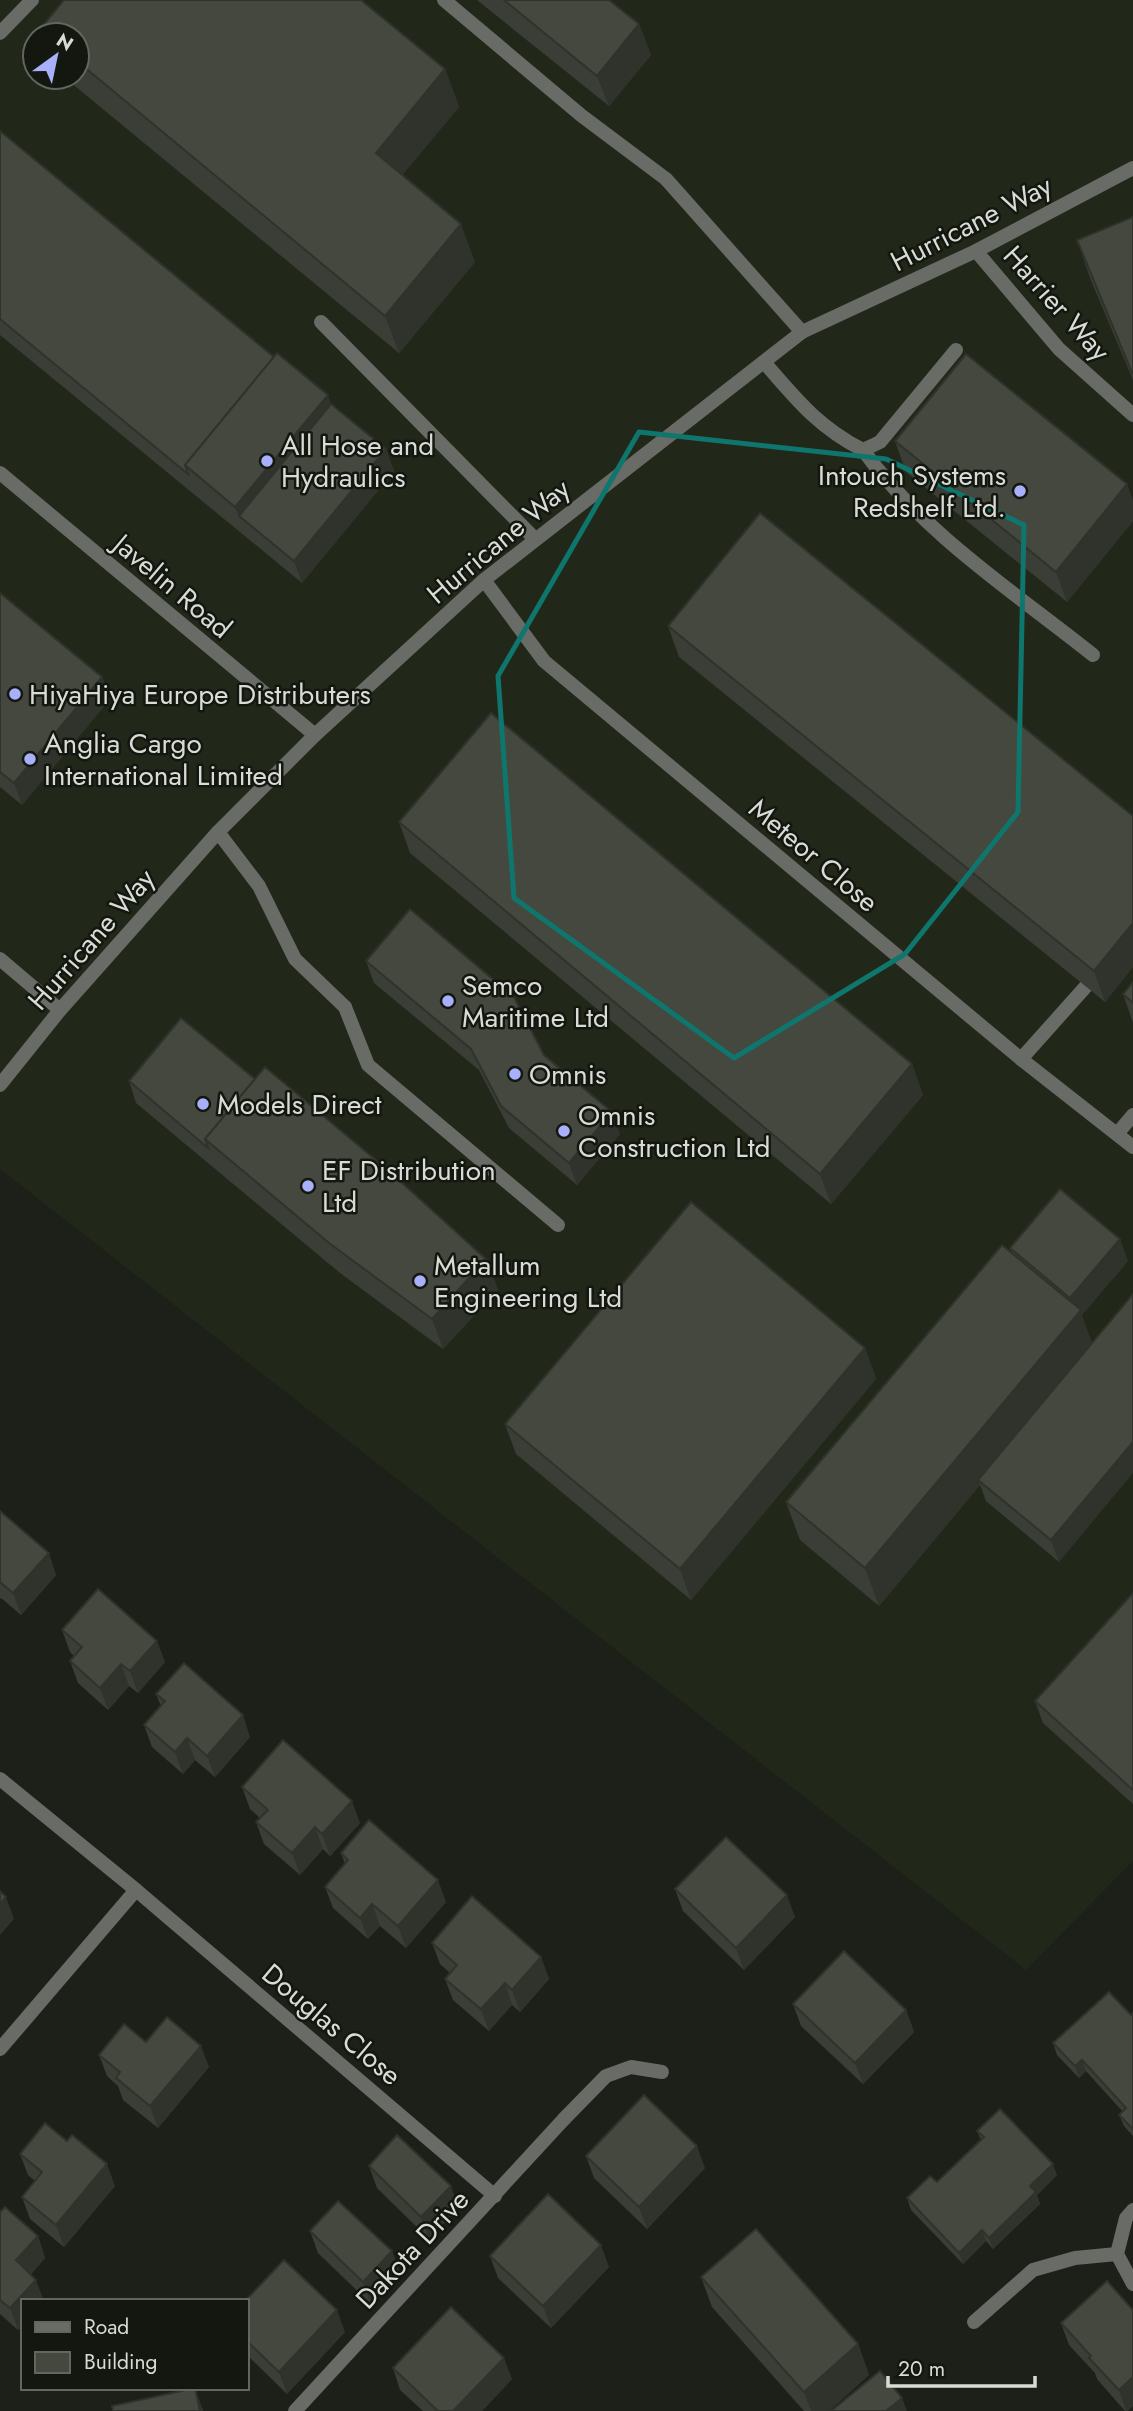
<svg xmlns="http://www.w3.org/2000/svg" width="1133" height="2411" font-family="Jost,sans-serif">
<style>
.built{fill:#21281a;fill-rule:evenodd}
.lines{fill:none;stroke-linecap:round;stroke-linejoin:round}
.service{stroke:#696b66;stroke-width:14}
.minor{stroke:#696b66;stroke-width:14}
.wall{fill:#3a3e36}
.shaded-wall{fill:#30322c}
.building{fill:#44483f;stroke:#30322c;stroke-width:2}
.marked{fill:none;stroke:#0f766e;stroke-width:5;stroke-linejoin:round}
.poi-dot{fill:#a8b0fc;stroke:#13170f;stroke-width:2.5}
.labels{text-anchor:middle;stroke-width:5;stroke-linejoin:round;paint-order:stroke}
.street-label{font-size:28px;fill:#d9dcd6;stroke:#13170f}
.poi-label{font-size:28px;fill:#d9dcd6;stroke:#13170f;text-anchor:start}
</style>
<rect width="100%" height="100%" fill="#1c2018"/>
<path class="built" d="M 0,0 L 1133,0 L 1133,1861 L 1026,1970 L 0,1169 ZM 35,35 L 77,35 L 77,77 L 35,77 Z"/>
<g class="lines">
<g class="service">
<polyline points="444,0 582,116 666,179 802,332"/>
<polyline points="0,33 32,0"/>
<polyline points="976,251 1059,349 1133,415"/>
<polyline points="321,322 535,539"/>
<path d="M 764,362 C 796,399 818,427 863,450 L 880,442 L 956,350"/>
<path d="M 863,450 C 923,533 1014,592 1093,655"/>
<polyline points="0,959 60,1010"/>
<polyline points="345,1007 368,1065 558,1225"/>
<polyline points="1021,1059 1097,974"/>
<polyline points="1117,1134 1133,1115"/>
<polyline points="564,2119 606,2076 631,2067 662,2072"/>
</g>
<g class="minor">
<polyline points="0,473 315,735"/>
<polyline points="484,580 544,661 1021,1059 1133,1147"/>
<polyline points="218,832 259,886 295,959 345,1007"/>
<polyline points="0,1085 60,1010 218,832 315,735 484,580 802,332 976,251 1133,168"/>
<polyline points="0,1779 136,1890 0,2049"/>
<polyline points="136,1890 495,2196"/>
<polyline points="1133,2210 1126,2218 1117,2254 1133,2284"/>
<polyline points="974,2322 1033,2270 1075,2258 1117,2254"/>
<polyline points="295,2411 564,2119"/>
</g>
</g>
<g class="wall">
<polygon points="477,0 609,0 639,24 651,55 609,106"/>
<polygon points="39,30 445,69 459,107 402,175 475,262 399,353 64,77 77,77 77,35 41,35"/>
<polygon points="0,131 386,449 394,471 302,583 0,335"/>
<polygon points="1133,217 1133,380 1090,278 1077,240"/>
<polygon points="895,441 1127,484 1133,501 1133,521 1067,602 906,472"/>
<polygon points="0,593 102,677 110,699 22,805 0,787"/>
<polygon points="668,626 1133,816 1133,967 1105,1002 679,657"/>
<polygon points="399,822 912,1064 923,1095 831,1204 410,853"/>
<polygon points="366,961 544,1055 620,1134 577,1185 509,1128 479,1070 374,983"/>
<polygon points="1133,982 1133,1023 1123,994"/>
<polygon points="255,1079 486,1259 498,1290 443,1349 340,1273 136,1103 129,1081"/>
<polygon points="1010,1248 1128,1261 1082,1315 1059,1562 986,1501 980,1485 879,1606 800,1540 786,1502 1012,1253"/>
<polygon points="865,1348 876,1379 691,1600 516,1454 505,1424"/>
<polygon points="0,1511 56,1575 21,1615 1,1598 0,1599"/>
<polygon points="1133,1593 1133,1804 1043,1723 1035,1701"/>
<polygon points="62,1630 165,1662 138,1693 129,1686 108,1710 78,1683 70,1661 74,1656 70,1652"/>
<polygon points="156,1694 250,1737 215,1777 195,1760 183,1774 152,1747 144,1725 161,1706"/>
<polygon points="242,1787 360,1823 330,1856 323,1849 300,1875 264,1844 256,1822 260,1818 250,1809"/>
<polygon points="341,1853 446,1902 406,1948 380,1926 368,1939 333,1908 325,1887 345,1864"/>
<polygon points="675,1889 795,1917 744,1970 683,1911"/>
<polygon points="432,1943 541,1957 549,1979 520,2012 512,2005 489,2031 453,2000 445,1979 450,1973 440,1964"/>
<polygon points="793,2004 906,2010 914,2032 863,2084 801,2026"/>
<polygon points="1133,2013 1133,2136 1124,2126 1119,2115 1123,2112 1086,2071 1079,2078 1057,2055 1053,2043"/>
<polygon points="146,2042 209,2067 158,2128 123,2100 118,2086 107,2076 99,2055"/>
<polygon points="977,2131 1057,2175 1037,2195 1040,2204 993,2249 986,2241 963,2264 911,2210 907,2198 937,2182 981,2140"/>
<polygon points="67,2141 115,2186 64,2247 30,2219 22,2197 35,2181 28,2175 20,2154"/>
<polygon points="586,2156 705,2168 647,2229 594,2178"/>
<polygon points="369,2166 459,2208 429,2239 377,2188"/>
<polygon points="0,2212 38,2236 45,2258 31,2274 23,2301 23,2325 18,2330 0,2314"/>
<polygon points="310,2231 392,2251 400,2273 371,2304 318,2253"/>
<polygon points="490,2256 609,2267 551,2328 498,2278"/>
<polygon points="701,2277 858,2344 869,2375 829,2411 804,2411 712,2307"/>
<polygon points="1107,2281 1128,2411 1125,2411 1097,2379 1095,2373 1069,2345 1061,2323"/>
<polygon points="247,2301 345,2332 287,2394 247,2355"/>
<polygon points="393,2368 512,2379 482,2411 423,2411 400,2390"/>
</g>
<g class="shaded-wall">
<polygon points="639,24 651,55 609,106 597,76"/>
<polygon points="445,69 459,107 389,191 376,153"/>
<polygon points="461,224 475,262 399,353 385,316"/>
<polygon points="328,395 339,426 239,516 235,507"/>
<polygon points="386,449 394,471 302,583 294,561"/>
<polygon points="1127,484 1133,501 1133,521 1067,602 1056,572"/>
<polygon points="102,677 110,699 22,805 14,783"/>
<polygon points="1133,923 1133,967 1105,1002 1094,971"/>
<polygon points="912,1064 923,1095 831,1204 820,1174"/>
<polygon points="612,1112 620,1134 577,1185 569,1163"/>
<polygon points="1120,1239 1128,1261 1082,1315 1094,1348 978,1480 980,1485 879,1606 865,1568 1076,1315 1070,1298"/>
<polygon points="486,1259 498,1290 443,1349 432,1319"/>
<polygon points="865,1348 876,1379 691,1600 680,1569"/>
<polygon points="1133,1442 1133,1473 1059,1562 1051,1540"/>
<polygon points="49,1553 56,1575 21,1615 13,1593"/>
<polygon points="157,1641 165,1662 138,1693 130,1671"/>
<polygon points="121,1664 129,1686 108,1710 100,1688"/>
<polygon points="243,1715 250,1737 215,1777 207,1756"/>
<polygon points="187,1738 195,1760 183,1774 175,1752"/>
<polygon points="352,1801 360,1823 330,1856 322,1834"/>
<polygon points="315,1827 323,1849 300,1875 292,1853"/>
<polygon points="438,1880 446,1902 406,1948 398,1926"/>
<polygon points="787,1895 795,1917 744,1970 736,1948"/>
<polygon points="6,1897 14,1919 0,1935 0,1904"/>
<polygon points="372,1904 380,1926 368,1939 360,1918"/>
<polygon points="541,1957 549,1979 520,2012 512,1990"/>
<polygon points="505,1983 512,2005 489,2031 481,2009"/>
<polygon points="906,2010 914,2032 863,2084 855,2063"/>
<polygon points="201,2046 209,2067 158,2128 150,2106"/>
<polygon points="1082,2060 1086,2071 1079,2078 1075,2066"/>
<polygon points="697,2146 705,2168 647,2229 639,2207"/>
<polygon points="107,2164 115,2186 64,2247 56,2225"/>
<polygon points="1053,2164 1057,2175 1037,2195 1040,2204 993,2249 989,2238 1030,2186"/>
<polygon points="451,2186 459,2208 429,2239 421,2217"/>
<polygon points="982,2230 986,2241 963,2264 959,2253"/>
<polygon points="38,2236 45,2258 24,2282 16,2260"/>
<polygon points="601,2245 609,2267 551,2328 543,2306"/>
<polygon points="392,2251 400,2273 371,2304 363,2282"/>
<polygon points="36,2280 44,2301 23,2301 23,2325 18,2330 10,2308"/>
<polygon points="337,2310 345,2332 287,2394 279,2372"/>
<polygon points="858,2344 869,2375 829,2411 811,2411 804,2392"/>
<polygon points="504,2358 512,2379 482,2411 453,2411"/>
<polygon points="1133,2377 1133,2406 1128,2411 1126,2411 1119,2390"/>
<polygon points="195,2388 203,2410 203,2411 200,2411"/>
<polygon points="902,2398 907,2411 886,2411"/>
</g>
<g class="building">
<polygon points="64,0 361,0 445,69 376,153 461,224 385,316 77,61 77,35 45,35 39,30"/>
<polygon points="504,0 609,0 639,24 597,76"/>
<polygon points="0,131 274,357 185,465 188,474 0,319"/>
<polygon points="1133,217 1133,375 1077,240"/>
<polygon points="277,353 328,395 235,507 185,465"/>
<polygon points="966,354 1127,484 1056,572 895,441"/>
<polygon points="331,404 386,449 294,561 239,516"/>
<polygon points="760,513 1133,816 1133,923 1094,971 668,626"/>
<polygon points="0,593 102,677 14,783 0,772"/>
<polygon points="491,713 912,1064 820,1174 399,822"/>
<polygon points="410,909 514,997 544,1055 612,1112 569,1163 501,1106 471,1049 366,961"/>
<polygon points="1133,982 1133,1003 1123,994"/>
<polygon points="181,1018 255,1079 205,1139 208,1148 129,1081"/>
<polygon points="265,1067 389,1171 486,1259 432,1319 329,1243 205,1139"/>
<polygon points="1060,1189 1120,1239 1070,1298 1010,1248"/>
<polygon points="691,1202 865,1348 680,1569 505,1424"/>
<polygon points="1002,1245 1081,1310 865,1568 786,1502"/>
<polygon points="1133,1294 1133,1442 1051,1540 978,1480"/>
<polygon points="0,1511 49,1553 13,1593 0,1582"/>
<polygon points="98,1589 157,1641 130,1671 121,1664 100,1688 70,1661 82,1647 62,1630"/>
<polygon points="1133,1593 1133,1790 1035,1701"/>
<polygon points="184,1663 243,1715 207,1756 187,1738 175,1752 144,1725 165,1701 156,1694"/>
<polygon points="283,1740 352,1801 322,1834 315,1827 292,1853 256,1822 268,1810 242,1787"/>
<polygon points="369,1820 438,1880 398,1926 372,1904 360,1918 325,1887 348,1860 341,1853"/>
<polygon points="726,1837 787,1895 736,1948 675,1889"/>
<polygon points="0,1891 6,1897 0,1904"/>
<polygon points="472,1896 541,1957 512,1990 505,1983 481,2009 445,1979 457,1965 432,1943"/>
<polygon points="844,1951 906,2010 855,2063 793,2004"/>
<polygon points="1109,1992 1131,2015 1133,2013 1133,2129 1119,2115 1126,2108 1082,2060 1075,2066 1053,2043"/>
<polygon points="167,2017 201,2046 150,2106 116,2078 120,2072 99,2055 124,2024 146,2042"/>
<polygon points="644,2095 697,2146 639,2207 586,2156"/>
<polygon points="1000,2109 1053,2164 1030,2186 1036,2192 989,2238 982,2230 959,2253 907,2198 930,2176 937,2182 984,2137 977,2131"/>
<polygon points="45,2123 67,2141 72,2135 107,2164 56,2225 22,2197 42,2172 20,2154"/>
<polygon points="397,2135 451,2186 421,2217 369,2166"/>
<polygon points="548,2194 601,2245 543,2306 490,2256"/>
<polygon points="338,2201 392,2251 363,2282 310,2231"/>
<polygon points="5,2207 38,2236 16,2260 36,2280 10,2308 0,2300 0,2212"/>
<polygon points="756,2229 858,2344 804,2392 701,2277"/>
<polygon points="284,2260 337,2310 279,2372 247,2341 247,2301 245,2301"/>
<polygon points="1107,2281 1133,2310 1133,2377 1119,2390 1089,2358 1091,2356 1061,2323"/>
<polygon points="451,2307 504,2358 453,2411 438,2411 393,2368"/>
<polygon points="880,2371 902,2398 886,2411 831,2411"/>
<polygon points="195,2388 200,2411 113,2411 112,2406"/>
</g>
<path class="marked" d="M 639,432 L 886,459 L 1024,525 L 1018,812 L 905,954 L 734,1058 L 514,898 L 498,676 Z"/>
<g class="poi-dot">
<circle cx="267" cy="461" r="7"/>
<circle cx="1020" cy="491" r="7"/>
<circle cx="15" cy="694" r="7"/>
<circle cx="30" cy="759" r="7"/>
<circle cx="448" cy="1001" r="7"/>
<circle cx="515" cy="1074" r="7"/>
<circle cx="203" cy="1104" r="7"/>
<circle cx="564" cy="1131" r="7"/>
<circle cx="308" cy="1186" r="7"/>
<circle cx="420" cy="1281" r="7"/>
</g>
<g class="labels">
<g class="street-label">
<text transform="translate(971 223) rotate(-27)" y="10">Hurricane Way</text>
<text transform="translate(1057 303) rotate(48)" y="10">Harrier Way</text>
<text transform="translate(498 541) rotate(-40)" y="10">Hurricane Way</text>
<text transform="translate(173 586) rotate(40)" y="10">Javelin Road</text>
<text transform="translate(814 855) rotate(40)" y="10">Meteor Close</text>
<text transform="translate(91 939) rotate(-49)" y="10">Hurricane Way</text>
<text transform="translate(332 2024) rotate(40)" y="10">Douglas Close</text>
<text transform="translate(412 2249) rotate(-47)" y="10">Dakota Drive</text>
</g>
<g class="poi-label">
<text x="281" y="455">All Hose and<tspan x="281" dy="32">Hydraulics</tspan></text>
<text x="1006" y="485" text-anchor="end">Intouch Systems<tspan x="1006" dy="32">Redshelf Ltd.</tspan></text>
<text x="29" y="704">HiyaHiya Europe Distributers</text>
<text x="44" y="753">Anglia Cargo<tspan x="44" dy="32">International Limited</tspan></text>
<text x="462" y="995">Semco<tspan x="462" dy="32">Maritime Ltd</tspan></text>
<text x="529" y="1084">Omnis</text>
<text x="217" y="1114">Models Direct</text>
<text x="578" y="1125">Omnis<tspan x="578" dy="32">Construction Ltd</tspan></text>
<text x="322" y="1180">EF Distribution<tspan x="322" dy="32">Ltd</tspan></text>
<text x="434" y="1275">Metallum<tspan x="434" dy="32">Engineering Ltd</tspan></text>
</g>
</g>
<rect x="21" y="2299" width="228" height="91" fill="#13170f" stroke="#62665f" stroke-width="2"/>
<rect x="35" y="2322" width="35" height="10" fill="#696b66" stroke="#62665f" stroke-width="2"/>
<text x="84" y="2334" font-size="21" fill="#d9dcd6">Road</text>
<rect x="35" y="2352" width="35" height="21" fill="#44483f" stroke="#62665f" stroke-width="2"/>
<text x="84" y="2369" font-size="21" fill="#d9dcd6">Building</text>
<g transform="translate(56 56) rotate(33)"><circle r="33" fill="#13170f" stroke="#62665f" stroke-width="2"/>
<path d="M0-5L12 26L0 18L-12 26Z" fill="#a8b0fc"/>
<text y="-10" font-size="19" font-weight="bold" text-anchor="middle" fill="#d9dcd6">N</text>
</g>
<path d="M888 2376v10h147v-10" fill="none" stroke="#d9dcd6" stroke-width="3.5"/>
<text x="898" y="2376" font-size="21" fill="#d9dcd6" stroke="#13170f" stroke-width="5" paint-order="stroke">20 m</text>
</svg>
